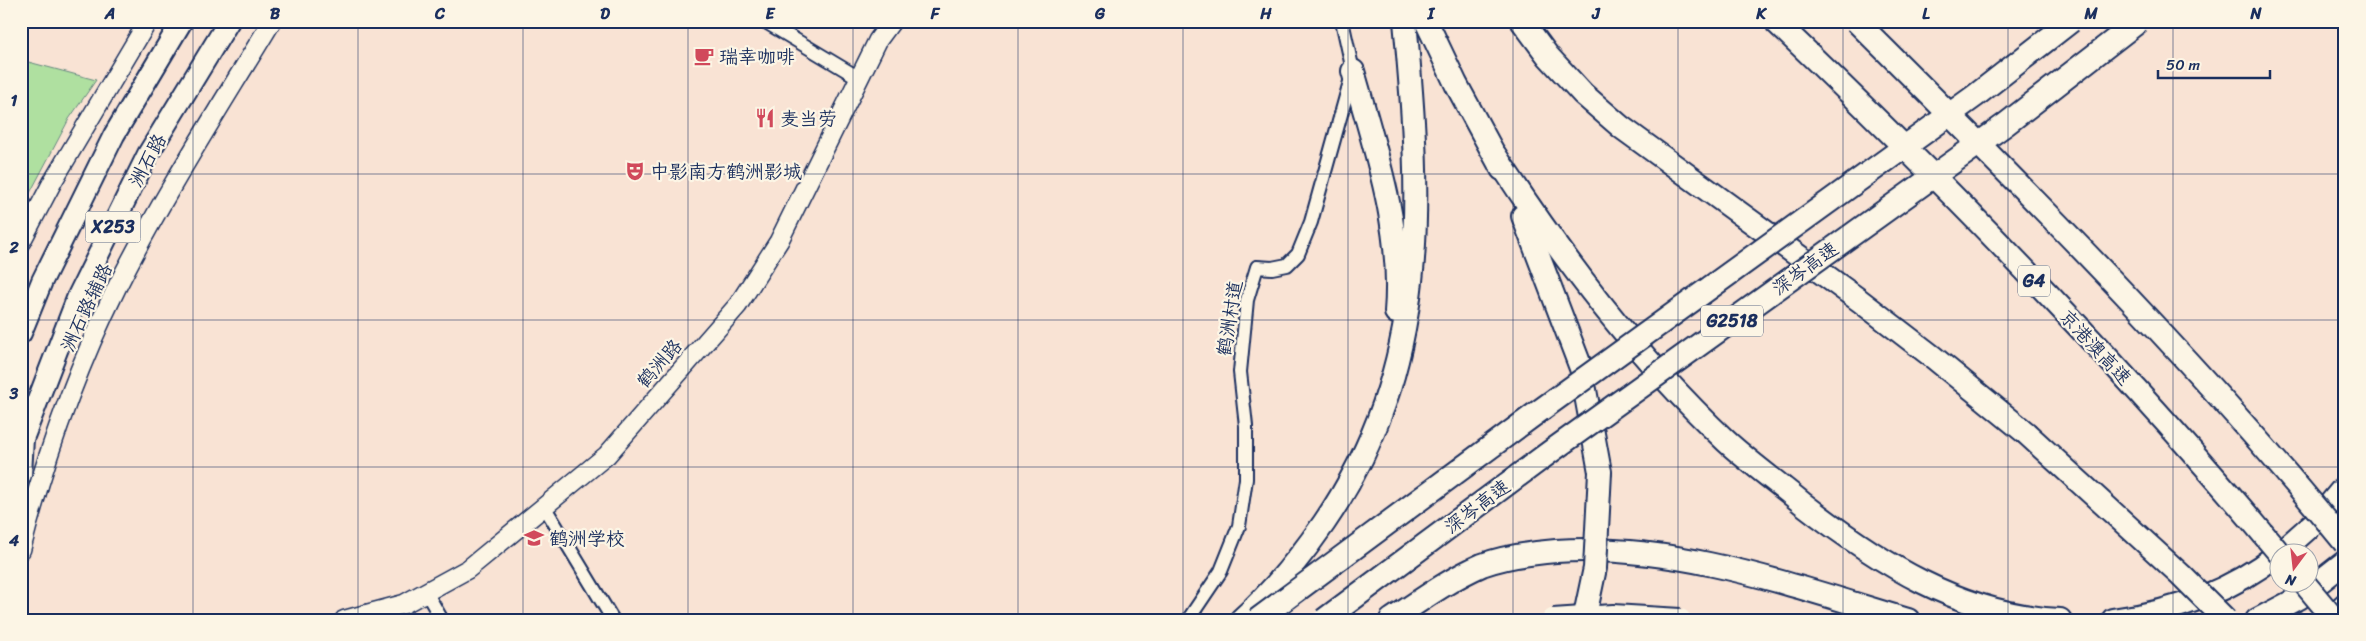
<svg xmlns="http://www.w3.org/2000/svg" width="2366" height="641" font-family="Sriracha,'LXGW WenKai TC',sans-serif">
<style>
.green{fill:#afe0a0;stroke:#65887f}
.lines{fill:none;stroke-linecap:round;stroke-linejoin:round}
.street-casing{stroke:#1b2f5e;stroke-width:16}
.secondary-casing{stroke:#1b2f5e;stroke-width:21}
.primary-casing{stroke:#1b2f5e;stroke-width:24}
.highway-casing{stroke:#1b2f5e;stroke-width:26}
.street{stroke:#fcf5e5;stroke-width:12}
.secondary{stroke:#fcf5e5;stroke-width:18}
.primary{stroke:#fcf5e5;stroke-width:20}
.highway{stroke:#fcf5e5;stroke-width:22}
.highway-bridge-casing{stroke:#1b2f5e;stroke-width:26;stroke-linecap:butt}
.highway-bridge{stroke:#fcf5e5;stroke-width:22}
.grid{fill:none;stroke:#1b2f5e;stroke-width:1;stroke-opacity:0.55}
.labels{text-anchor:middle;stroke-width:4.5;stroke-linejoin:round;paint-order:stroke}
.shield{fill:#fcf5e5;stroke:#5e6a86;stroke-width:1}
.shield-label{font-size:18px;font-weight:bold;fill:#1b2f5e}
.poi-label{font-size:19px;fill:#1b2f5e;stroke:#fcf5e5;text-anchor:start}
.street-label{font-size:19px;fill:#1b2f5e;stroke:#fcf5e5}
.neatline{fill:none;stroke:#1b2f5e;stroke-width:2}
.grid-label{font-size:16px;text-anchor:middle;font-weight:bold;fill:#1b2f5e}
</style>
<rect width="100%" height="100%" fill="#f9e3d4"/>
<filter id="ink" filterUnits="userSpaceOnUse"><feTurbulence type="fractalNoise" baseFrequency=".02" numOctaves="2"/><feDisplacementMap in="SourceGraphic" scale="10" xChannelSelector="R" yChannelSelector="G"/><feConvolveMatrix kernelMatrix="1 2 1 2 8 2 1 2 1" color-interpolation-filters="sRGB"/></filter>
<g filter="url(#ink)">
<polygon class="green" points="21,60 96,80 69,119 21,210"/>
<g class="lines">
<defs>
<g id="street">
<polyline points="764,21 859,78"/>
<polyline points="544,506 613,620"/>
<polyline points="426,592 442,620"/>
<polyline points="2325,616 2345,598"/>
<polyline points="1188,620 1221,571 1239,526 1246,479 1246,426 1240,372 1247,300 1257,267 1272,268 1287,265 1298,254 1311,222 1353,71 1342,21"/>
</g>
<g id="secondary">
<polyline points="21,242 53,181 148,21"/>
<path d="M 21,550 C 44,460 76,370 117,287 C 163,195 219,109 272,21"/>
<polyline points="344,620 404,604 468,569 607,455 738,305 779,241 878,40 892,21"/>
</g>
<g id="primary">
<polyline points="21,333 42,281 114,135 182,21"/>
<polyline points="21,444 78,296 148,154 229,21"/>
<polyline points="21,475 23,438"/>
</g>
<g id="highway">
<polyline points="1426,21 1456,84 1502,169"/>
<polyline points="1522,21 1548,56 1583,94 1621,127 1859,300 1933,357 2026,433"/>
<path d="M 1353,71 C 1375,149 1403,229 1396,312"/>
<path d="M 1495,155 C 1562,258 1636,356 1726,441 C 1750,463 1777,482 1802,503 C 1878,562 1960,615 2060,620"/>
<polyline points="1523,216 1581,368 1600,472"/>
<polyline points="2279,554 2315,522 2345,486"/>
<path d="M 1241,620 C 1273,591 1300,558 1324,523 C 1431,366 1422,202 1405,21"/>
<path d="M 1391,620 C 1421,600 1450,579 1482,565 C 1505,556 1532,553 1556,551 C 1677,543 1793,586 1908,620"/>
<path d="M 2113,620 C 2174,612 2230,592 2278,554"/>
<polyline points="2257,620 2299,598 2345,562"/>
</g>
</defs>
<use href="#street" class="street-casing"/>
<use href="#secondary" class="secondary-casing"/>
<use href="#primary" class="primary-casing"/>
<use href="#highway" class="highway-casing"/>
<use href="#street" class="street"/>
<use href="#secondary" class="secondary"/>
<use href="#primary" class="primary"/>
<use href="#highway" class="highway"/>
<defs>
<g id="highway-bridge">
<path d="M 1775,21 C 1951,189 2124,367 2280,554"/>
<path d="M 1856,21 C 2025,189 2194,358 2345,543"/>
<polyline points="2026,433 2181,575 2226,620"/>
<polyline points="2305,584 2335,620"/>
<polyline points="1257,620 1531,417 1975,96 2071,21"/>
<polyline points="1324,620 1550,452 2006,124 2139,21"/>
<polyline points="1553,620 1613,616 1680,620"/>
<polyline points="1584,620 1595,568 1600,472"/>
</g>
</defs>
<use href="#highway-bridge" class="highway-bridge-casing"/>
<use href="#highway-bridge" class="highway-bridge"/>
</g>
</g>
<path class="grid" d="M 193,21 L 193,620M 358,21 L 358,620M 523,21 L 523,620M 688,21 L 688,620M 853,21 L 853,620M 1018,21 L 1018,620M 1183,21 L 1183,620M 1348,21 L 1348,620M 1513,21 L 1513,620M 1678,21 L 1678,620M 1843,21 L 1843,620M 2008,21 L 2008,620M 2173,21 L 2173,620M 21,174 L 2345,174M 21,320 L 2345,320M 21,467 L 2345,467"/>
<defs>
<symbol id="cafe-bare" viewBox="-9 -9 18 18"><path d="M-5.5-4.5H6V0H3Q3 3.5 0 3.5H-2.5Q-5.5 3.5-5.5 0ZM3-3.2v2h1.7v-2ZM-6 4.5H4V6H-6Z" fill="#d1495b" stroke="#fcf5e5" stroke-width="2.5" paint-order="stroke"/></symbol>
<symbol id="restaurant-bare" viewBox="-9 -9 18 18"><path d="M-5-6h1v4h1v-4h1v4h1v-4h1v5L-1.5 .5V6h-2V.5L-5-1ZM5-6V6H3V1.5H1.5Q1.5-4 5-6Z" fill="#d1495b" stroke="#fcf5e5" stroke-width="2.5" paint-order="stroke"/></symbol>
<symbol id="theatre-bare" viewBox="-9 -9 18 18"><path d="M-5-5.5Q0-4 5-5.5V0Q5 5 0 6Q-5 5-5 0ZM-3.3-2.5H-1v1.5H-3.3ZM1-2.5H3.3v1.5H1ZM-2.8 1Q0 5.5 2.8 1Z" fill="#d1495b" stroke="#fcf5e5" stroke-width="2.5" paint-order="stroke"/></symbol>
<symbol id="school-bare" viewBox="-9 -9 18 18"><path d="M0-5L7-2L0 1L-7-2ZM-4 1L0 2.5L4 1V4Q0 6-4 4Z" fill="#d1495b" stroke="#fcf5e5" stroke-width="2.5" paint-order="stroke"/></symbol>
</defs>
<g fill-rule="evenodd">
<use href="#cafe-bare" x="690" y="42" width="28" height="28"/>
<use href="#restaurant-bare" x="751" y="104" width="28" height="28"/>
<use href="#theatre-bare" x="621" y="157" width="28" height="28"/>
<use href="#school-bare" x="520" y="524" width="28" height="28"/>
</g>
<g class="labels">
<g class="shield">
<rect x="85.5" y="211.5" width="55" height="31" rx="4"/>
<rect x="2018" y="265.5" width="32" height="31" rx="4"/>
<rect x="1701" y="305.5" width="62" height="31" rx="4"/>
</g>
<g class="shield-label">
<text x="113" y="233">X253</text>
<text x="2034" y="287">G4</text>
<text x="1732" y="327">G2518</text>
</g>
<g class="poi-label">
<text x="719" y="63">瑞幸咖啡</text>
<text x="780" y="125">麦当劳</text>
<text x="650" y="178">中影南方鹤洲影城</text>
<text x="549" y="545">鹤洲学校</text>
</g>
<g class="street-label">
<text transform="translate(147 160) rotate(-62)" y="7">洲石路</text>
<text transform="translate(1805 268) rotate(-36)" y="7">深岑高速</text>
<text transform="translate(86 307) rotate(-65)" y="7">洲石路辅路</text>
<text transform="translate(1229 318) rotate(-81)" y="7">鹤洲村道</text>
<text transform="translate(2096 347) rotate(47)" y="7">京港澳高速</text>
<text transform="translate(659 363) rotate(-49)" y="7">鹤洲路</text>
<text transform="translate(1477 506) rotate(-37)" y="7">深岑高速</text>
</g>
</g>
<rect width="2366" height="641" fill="none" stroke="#fcf5e5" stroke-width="55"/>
<g transform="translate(2294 568) rotate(195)"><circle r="24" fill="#fcf5e5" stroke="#a2a6af"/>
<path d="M0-4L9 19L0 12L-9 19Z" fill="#d1495b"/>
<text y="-8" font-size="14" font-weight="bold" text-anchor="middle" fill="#1b2f5e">N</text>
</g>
<path d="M2158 70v8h112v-8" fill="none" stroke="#1b2f5e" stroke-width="2.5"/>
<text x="2166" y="70" font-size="15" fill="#1b2f5e" stroke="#fcf5e5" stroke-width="4" paint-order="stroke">50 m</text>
<rect x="28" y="28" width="2310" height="586" class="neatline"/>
<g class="grid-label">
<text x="110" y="19">A</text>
<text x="275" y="19">B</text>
<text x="440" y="19">C</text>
<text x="605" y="19">D</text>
<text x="770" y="19">E</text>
<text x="935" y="19">F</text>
<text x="1100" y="19">G</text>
<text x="1266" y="19">H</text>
<text x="1431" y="19">I</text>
<text x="1596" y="19">J</text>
<text x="1761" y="19">K</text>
<text x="1926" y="19">L</text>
<text x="2091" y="19">M</text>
<text x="2256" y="19">N</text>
<text x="14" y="106">1</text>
<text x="14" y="253">2</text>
<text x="14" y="399">3</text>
<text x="14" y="546">4</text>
</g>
</svg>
